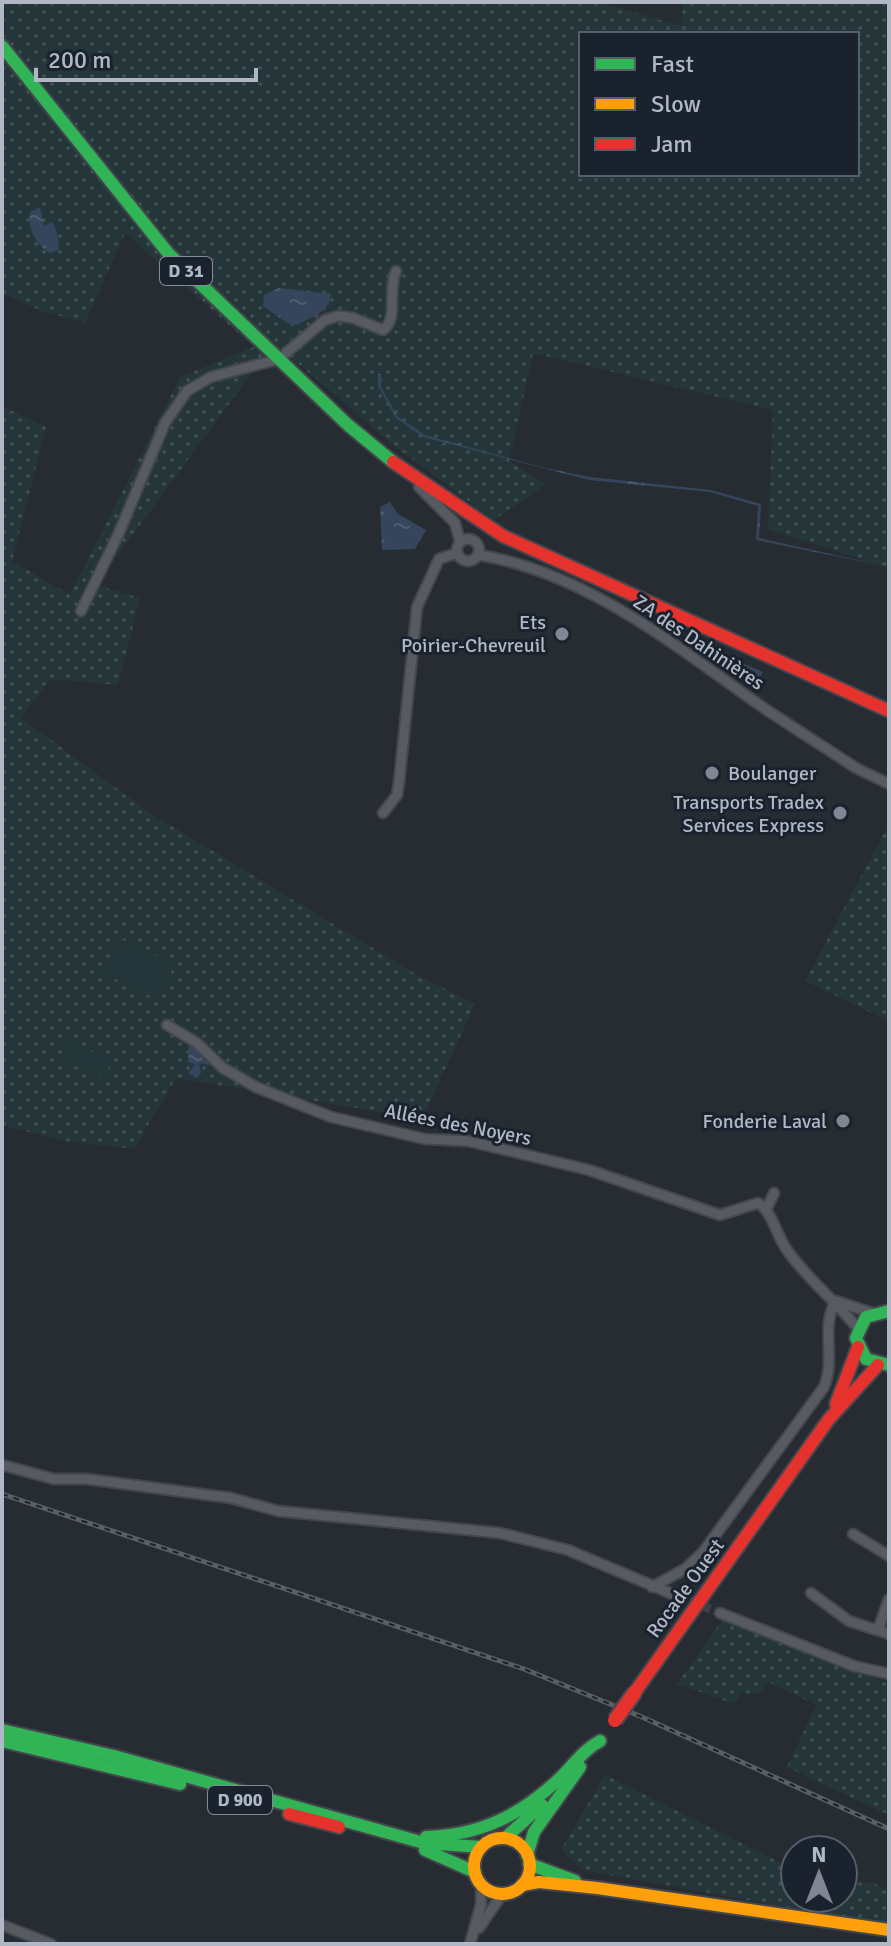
<svg xmlns="http://www.w3.org/2000/svg" width="891" height="1946" font-family="Signika,sans-serif">
<style>
.grass{fill:url(#grass-dots);fill-rule:evenodd}
.green{fill:#243639}
.water{fill:url(#water-ripples)}
.lines{fill:none;stroke-linecap:round;stroke-linejoin:round}
.street-tunnel{stroke:#3c4149;stroke-width:9;stroke-dasharray:9 4.5;stroke-linecap:butt}
.street-casing{stroke:#43474d;stroke-width:13}
.fast-casing{stroke:#43474d;stroke-width:16}
.slow-casing{stroke:#43474d;stroke-width:16}
.jam-casing{stroke:#43474d;stroke-width:16}
.street{stroke:#575a61;stroke-width:9}
.fast{stroke:#30b455;stroke-width:12}
.slow{stroke:#ff9f0a;stroke-width:12}
.jam{stroke:#e5322d;stroke-width:12}
.rail-casing{stroke:#5a5e65;stroke-width:5}
.rail{stroke:#1a222e;stroke-width:2;stroke-dasharray:6;stroke-linecap:butt}
.jam-bridge-casing{stroke:#444850;stroke-width:18;stroke-linecap:butt}
.jam-bridge{stroke:#e5322d;stroke-width:14}
.poi-dot{fill:#808792;stroke:#1a222e;stroke-width:3}
.labels{text-anchor:middle;stroke-width:6;stroke-linejoin:round;paint-order:stroke}
.shield{fill:#1a222e;stroke:#838b98;stroke-width:2}
.shield-label{font-size:18px;font-weight:bold;fill:#b0b8c5}
.poi-label{font-size:20px;fill:#b0b8c5;stroke:#1a222e;text-anchor:end}
.street-label{font-size:20px;fill:#b0b8c5;stroke:#1a222e}
</style>
<defs>
<pattern id="grass-dots" width="8" height="8" patternUnits="userSpaceOnUse" patternTransform="scale(2)"><rect width="8" height="8" fill="#243639"/><path d="M2 2h.1M6 6h.1" fill="none" stroke="#415154" stroke-width="1.8" stroke-linecap="round"/></pattern>
<pattern id="water-ripples" width="26" height="14" patternUnits="userSpaceOnUse" patternTransform="scale(2)"><rect width="26" height="14" fill="#34455c"/><path d="M2 4q2-2 4 0t4 0M15 11q2-2 4 0t4 0" fill="none" stroke="#4f5e72"/></pattern>
</defs>
<rect width="100%" height="100%" fill="#272c33"/>
<g class="grass">
<path d="M 5,2 L 598,2 L 681,26 L 683,2 L 889,2 L 889,568 L 768,529 L 773,410 L 533,353 L 509,461 L 546,484 L 494,520 L 397,448 L 274,343 L 108,568 L 99,586 L 140,598 L 118,685 L 50,679 L 21,718 L 153,815 L 419,976 L 475,1004 L 422,1119 L 176,1078 L 134,1149 L 65,1141 L 2,1125 L 2,406 L 46,427 L 12,561 L 70,595 L 180,377 L 254,347 L 125,233 L 85,323 L 42,311 L 2,293 ZM 581,34 L 857,34 L 857,174 L 581,174 Z"/>
<polygon points="889,824 889,1021 805,981"/>
<polygon points="724,1618 889,1684 889,1815 787,1767 816,1705 769,1682 759,1694 742,1693 735,1704 677,1684"/>
<polygon points="605,1775 795,1870 795,1898 843,1898 843,1882 874,1883 889,1892 889,1926 583,1870 561,1850"/>
</g>
<g class="green">
<polygon points="119,938 175,964 160,995 152,997 107,975 105,966"/>
<polygon points="68,1041 112,1060 104,1079 61,1060"/>
</g>
<g class="water">
<path d="M 40,207 L 44,226 L 52,222 C 57,228 59,242 59,250 L 50,253 C 35,244 28,230 30,212 Z"/>
<path d="M 279,288 L 331,294 C 330,312 311,317 297,325 L 287,323 L 263,306 L 264,295 Z"/>
<polygon points="378,374 381,374 381,387 397,416 425,435 545,468 590,477 711,490 761,504 759,538 889,567 756,540 758,506 710,492 589,480 423,437 396,418 378,386"/>
<polygon points="390,502 398,514 426,530 415,549 382,550 380,507"/>
<polygon points="712,650 763,672 755,687 712,659"/>
<polygon points="189,1040 215,1066 199,1063 201,1073 197,1077 188,1074 195,1064 188,1062"/>
</g>
<g class="lines">
<polyline class="street-tunnel" points="677,1596 720,1613"/>
<defs>
<g id="street">
<polyline points="419,487 455,523 460,542"/>
<circle cx="468" cy="550" r="11"/>
<path d="M 479,555 C 584,572 673,644 758,704 C 790,726 823,746 856,768 L 889,784"/>
<path d="M 81,611 L 119,533 L 165,423 L 187,391 L 211,377 L 279,359 L 325,320 L 338,316 L 353,318 L 383,330 C 399,319 387,291 396,271"/>
<polyline points="383,813 397,795 399,783 417,607 439,559 457,553"/>
<path d="M 167,1025 L 197,1043 L 223,1068 L 256,1087 L 331,1117 L 425,1139 L 468,1141 L 589,1170 L 720,1215 L 758,1203 C 773,1212 776,1235 787,1250 C 807,1279 836,1301 858,1329"/>
<polyline points="767,1208 774,1193"/>
<polyline points="839,1302 872,1313"/>
<polyline points="2,1465 54,1479 87,1479 231,1498 278,1511 500,1533 568,1550 677,1596"/>
<polyline points="853,1534 889,1556"/>
<path d="M 652,1587 L 685,1569 L 703,1552 L 824,1387 C 836,1358 820,1326 836,1301"/>
<polyline points="811,1593 849,1621 889,1634"/>
<polyline points="720,1613 854,1666 889,1674"/>
<polyline points="878,1630 889,1599"/>
<polyline points="2,1925 51,1944"/>
<polyline points="479,1928 503,1893"/>
<polyline points="470,1944 481,1904 481,1885"/>
</g>
<g id="fast">
<polyline points="2,46 168,253 348,425 393,462"/>
<polyline points="889,1311 866,1317 856,1338 866,1359 889,1365"/>
<polyline points="2,1730 114,1756 424,1843 481,1847"/>
<polyline points="2,1741 180,1784"/>
<path d="M 426,1837 C 480,1835 520,1816 559,1779 C 573,1766 583,1750 600,1741"/>
<polyline points="505,1838 542,1805"/>
<polyline points="425,1850 475,1872"/>
<polyline points="527,1855 534,1832 580,1767"/>
<polyline points="529,1864 575,1881"/>
</g>
<g id="slow">
<circle cx="502" cy="1866" r="28"/>
<polyline points="522,1885 539,1882 597,1888 889,1930"/>
</g>
<g id="jam">
<polyline points="393,462 503,536 889,711"/>
<polyline points="836,1404 858,1347"/>
<polyline points="635,1692 829,1419 878,1365"/>
<polyline points="289,1814 339,1827"/>
</g>
</defs>
<use href="#street" class="street-casing"/>
<use href="#fast" class="fast-casing"/>
<use href="#slow" class="slow-casing"/>
<use href="#jam" class="jam-casing"/>
<use href="#street" class="street"/>
<use href="#fast" class="fast"/>
<use href="#slow" class="slow"/>
<use href="#jam" class="jam"/>
<defs>
<polyline id="rail" points="2,1494 524,1669 642,1717 889,1829"/>
</defs>
<use href="#rail" class="rail-casing"/>
<use href="#rail" class="rail"/>
<defs>
<polyline id="jam-bridge" points="615,1720 635,1692"/>
</defs>
<use href="#jam-bridge" class="jam-bridge-casing"/>
<use href="#jam-bridge" class="jam-bridge"/>
</g>
<g class="poi-dot">
<circle cx="562" cy="634" r="8"/>
<circle cx="712" cy="773" r="8"/>
<circle cx="840" cy="813" r="8"/>
<circle cx="843" cy="1121" r="8"/>
</g>
<g class="labels">
<g class="shield">
<rect x="160" y="257" width="52" height="28" rx="6"/>
<rect x="208" y="1786" width="64" height="28" rx="6"/>
</g>
<g class="shield-label">
<text x="186" y="277">D 31</text>
<text x="240" y="1806">D 900</text>
</g>
<g class="poi-label">
<text x="546" y="629">Ets<tspan x="546" dy="23">Poirier-Chevreuil</tspan></text>
<text x="728" y="780" text-anchor="start">Boulanger</text>
<text x="824" y="809">Transports Tradex<tspan x="824" dy="23">Services Express</tspan></text>
<text x="827" y="1128">Fonderie Laval</text>
</g>
<g class="street-label">
<text transform="translate(699 642) rotate(34)" y="7">ZA des Dahinières</text>
<text transform="translate(458 1124) rotate(11)" y="7">Allées des Noyers</text>
<text transform="translate(685 1588) rotate(-54)" y="7">Rocade Ouest</text>
</g>
</g>
<rect width="891" height="1946" fill="none" stroke="#b0b8c5" stroke-width="8"/>
<rect x="579" y="32" width="280" height="144" fill="#1a222e" stroke="#565e6a" stroke-width="2"/>
<rect x="595" y="58" width="40" height="12" fill="#30b455" stroke="#565e6a" stroke-width="2"/>
<text x="651" y="72" font-size="24" fill="#b0b8c5">Fast</text>
<rect x="595" y="98" width="40" height="12" fill="#ff9f0a" stroke="#565e6a" stroke-width="2"/>
<text x="651" y="112" font-size="24" fill="#b0b8c5">Slow</text>
<rect x="595" y="138" width="40" height="12" fill="#e5322d" stroke="#565e6a" stroke-width="2"/>
<text x="651" y="152" font-size="24" fill="#b0b8c5">Jam</text>
<g transform="translate(819 1874)"><circle r="38" fill="#1a222e" stroke="#565e6a" stroke-width="2"/>
<path d="M0-6L14 30L0 20L-14 30Z" fill="#808792"/>
<text y="-12" font-size="22" font-weight="bold" text-anchor="middle" fill="#b0b8c5">N</text>
</g>
<path d="M36 68v12h220v-12" fill="none" stroke="#b0b8c5" stroke-width="4"/>
<text x="48" y="68" font-size="24" fill="#b0b8c5" stroke="#1a222e" stroke-width="6" paint-order="stroke">200 m</text>
</svg>
